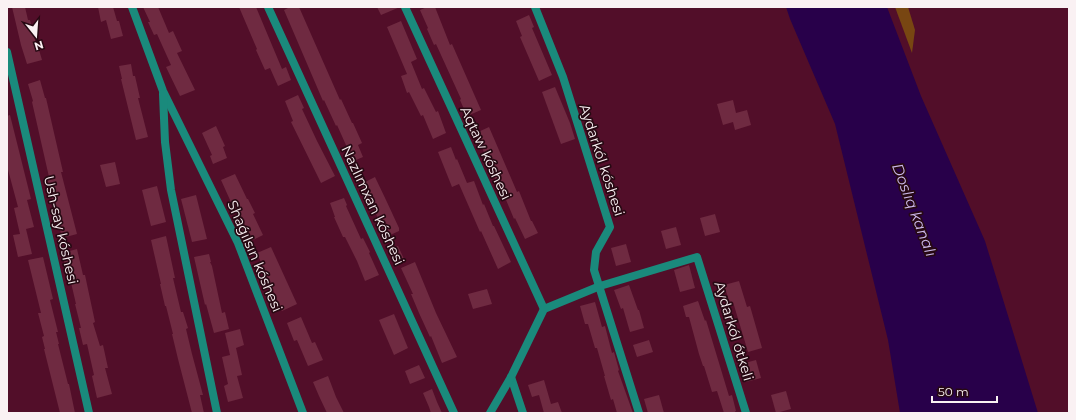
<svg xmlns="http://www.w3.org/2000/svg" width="1076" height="420" font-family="Montserrat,sans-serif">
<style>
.forest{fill:#784612}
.water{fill:#28004a}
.building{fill:#6f2a41}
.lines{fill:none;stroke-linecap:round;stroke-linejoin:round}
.street{stroke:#1a8a7c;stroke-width:8}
.labels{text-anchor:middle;stroke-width:3.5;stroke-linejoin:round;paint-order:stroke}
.street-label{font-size:14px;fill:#faf1f3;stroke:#270913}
.water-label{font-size:15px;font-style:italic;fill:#ccb9ec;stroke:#270913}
</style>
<rect width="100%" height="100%" fill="#520e29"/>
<polygon class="forest" points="895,7 908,7 915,30 912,53"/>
<polygon class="water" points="786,7 887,7 921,96 985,241 1038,413 900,413 888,340 835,124 790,19"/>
<g class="building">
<polygon points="12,7 25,7 28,20 30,20 36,44 37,43 42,60 27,64 21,45"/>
<polygon points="98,7 113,7 117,21 119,21 123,36 111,39 106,20 101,22"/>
<polygon points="143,7 158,7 169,33 173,31 182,51 177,53 195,90 180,96 166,67 171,65 157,34 154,35 148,22 150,22"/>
<polygon points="239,7 256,7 282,69 286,67 291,80 278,86 270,68 265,70 256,50 257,49"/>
<polygon points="290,7 299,7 340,100 341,99 352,123 353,123 362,143 358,145 363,157 349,163 346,155 350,154 337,125 336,126 324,100 323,101 284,10"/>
<polygon points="377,7 400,7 381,15"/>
<polygon points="427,7 435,7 450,45 452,44 481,110 467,116 460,100 461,99 436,44 434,45 427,29 428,28 420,10"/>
<polygon points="529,15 534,27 532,28 552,75 539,81 520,37 522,36 516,21"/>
<polygon points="401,21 417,59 411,62 422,89 424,88 436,112 438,111 446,133 433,139 423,115 421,116 409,92 407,93 401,76 407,74 387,27"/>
<polygon points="131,64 133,76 135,76 140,98 138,98 148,137 136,140 121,79 122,79 119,66"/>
<polygon points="40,80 45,98 46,98 63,172 61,172 77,234 62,238 47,178 49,177 32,102 33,101 28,84"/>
<polygon points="555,87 570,123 575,139 561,144 542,92"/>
<polygon points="298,95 304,108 302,109 317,141 335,176 321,183 291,122 293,121 285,101"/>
<polygon points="733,100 736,113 747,110 751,125 735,130 733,122 723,125 717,104"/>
<polygon points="10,115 31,199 27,200 34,227 26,229 32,254 18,257 13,235 20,234 14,208 18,207 7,166 7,116"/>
<polygon points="216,126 225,146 223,147 227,158 213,164 210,156 212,155 202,133"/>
<polygon points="489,127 517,192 519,191 531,221 532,221 538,233 525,239 515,218 514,219 504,195 502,196 476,133"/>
<polygon points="451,147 456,160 457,159 467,183 474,181 483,205 484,204 493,226 494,226 511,262 498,269 481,231 480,232 459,184 452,187 438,152"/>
<polygon points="115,162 120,184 106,187 100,165"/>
<polygon points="235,174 247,199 248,199 255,213 253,214 263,235 249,242 242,228 244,227 230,200 221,180"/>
<polygon points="375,177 386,200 399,228 399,231 386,237 369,198 368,199 361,184"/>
<polygon points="157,186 166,222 151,226 142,190"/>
<polygon points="196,195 207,239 192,242 181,199"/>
<polygon points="344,198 347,205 346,206 361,239 363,238 370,252 369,253 379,275 365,281 357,261 345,237 343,237 334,217 335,217 330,203"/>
<polygon points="715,214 720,232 705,236 700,218"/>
<polygon points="676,227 681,245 666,249 661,231"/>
<polygon points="166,236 175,278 173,278 181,312 183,312 188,328 186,329 192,354 203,395 200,395 204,413 192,413 178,359 172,334 173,334 166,306 165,306 160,284 161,284 151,240"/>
<polygon points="626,244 631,262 616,266 611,248"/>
<polygon points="398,246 404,259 396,263 390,249"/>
<polygon points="271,247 297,304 282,311 257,253"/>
<polygon points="77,249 83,275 85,275 95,322 93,323 100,346 103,345 108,368 105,368 112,394 97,398 92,376 94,375 87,344 83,345 79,328 81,328 75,304 76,304 69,274 67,275 62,253"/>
<polygon points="209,254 211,262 210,262 212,266 222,313 225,312 229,329 214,333 206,304 205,305 194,257"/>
<polygon points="43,257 53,299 50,300 58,332 56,332 59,344 58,344 68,384 69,384 75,413 60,413 44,349 45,349 42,337 44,336 38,313 41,313 28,260"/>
<polygon points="415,262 436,313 457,357 442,363 431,336 430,337 419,313 411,294 413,294 401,268"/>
<polygon points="689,265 695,288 680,292 674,270"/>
<polygon points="739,281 747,307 750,306 762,348 748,352 733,302 730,303 724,285"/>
<polygon points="629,285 638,310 639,310 644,328 630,332 623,308 621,309 614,290"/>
<polygon points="487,289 492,304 473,309 468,294"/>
<polygon points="698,301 705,321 706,320 729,396 732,395 736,411 735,411 736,413 724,413 717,391 712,392 704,366 703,366 699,354 689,317 686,317 683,306"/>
<polygon points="595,302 602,327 605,326 612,353 614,352 619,370 618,371 633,413 617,413 613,399 611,400 604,376 605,376 597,348 595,348 588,324 585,324 580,306"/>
<polygon points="394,314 408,348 394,355 379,320"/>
<polygon points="301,317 312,343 315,342 323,360 308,366 297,340 294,341 287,323"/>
<polygon points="240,329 244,345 236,348 242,375 237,376 243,398 228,402 224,386 228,384 222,357 230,355 225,333"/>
<polygon points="649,340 653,352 637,357 633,345"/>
<polygon points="756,360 761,378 746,382 741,364"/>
<polygon points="419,365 425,378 410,384 405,371"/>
<polygon points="328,376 336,397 344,413 327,413 319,396 313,382"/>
<polygon points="544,380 551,404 558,402 562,413 544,413 539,395 532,397 528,385"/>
<polygon points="432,389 437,402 442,413 431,413 429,407 423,393"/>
<polygon points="786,391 791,409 776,413 771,395"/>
<polygon points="659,395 664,413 648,413 644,399"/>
</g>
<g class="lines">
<g class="street">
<polyline points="132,7 163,91 238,243 303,413"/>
<polyline points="268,7 454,413"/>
<polyline points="405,7 544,309"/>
<polyline points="535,7 563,77 610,227 596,252 594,270 639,413"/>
<polyline points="7,52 89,413"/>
<polyline points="163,94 165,142 171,190 217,413"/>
<polyline points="511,377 523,413"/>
<polyline points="490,413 511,377 544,309 600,286 697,257 746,413"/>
</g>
</g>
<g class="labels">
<g class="street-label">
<text transform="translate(486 153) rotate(65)" y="5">Aqtaw kóshesi</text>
<text transform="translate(602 160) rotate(72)" y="5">Aydarkól kóshesi</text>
<text transform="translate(373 205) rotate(65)" y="5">Nazlımxan kóshesi</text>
<text transform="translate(61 230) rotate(77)" y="5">Ush-say kóshesi</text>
<text transform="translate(255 256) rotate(67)" y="5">Shaǵılsın kóshesi</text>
<text transform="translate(734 331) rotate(73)" y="5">Aydarkól ótkeli</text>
</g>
<g class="water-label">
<text transform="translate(914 210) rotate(69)" y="5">Doslıq kanalı</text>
</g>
</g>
<rect width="1076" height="420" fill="none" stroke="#faf1f3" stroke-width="16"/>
<g transform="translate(36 36) rotate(163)" stroke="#270913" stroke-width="3" paint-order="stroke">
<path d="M0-3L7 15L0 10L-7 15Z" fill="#faf1f3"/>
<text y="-6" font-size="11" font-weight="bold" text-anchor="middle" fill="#faf1f3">N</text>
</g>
<path d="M932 396v6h65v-6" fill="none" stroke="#faf1f3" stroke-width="2"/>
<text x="938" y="396" font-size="12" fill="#faf1f3" stroke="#270913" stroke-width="3" paint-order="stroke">50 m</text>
</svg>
